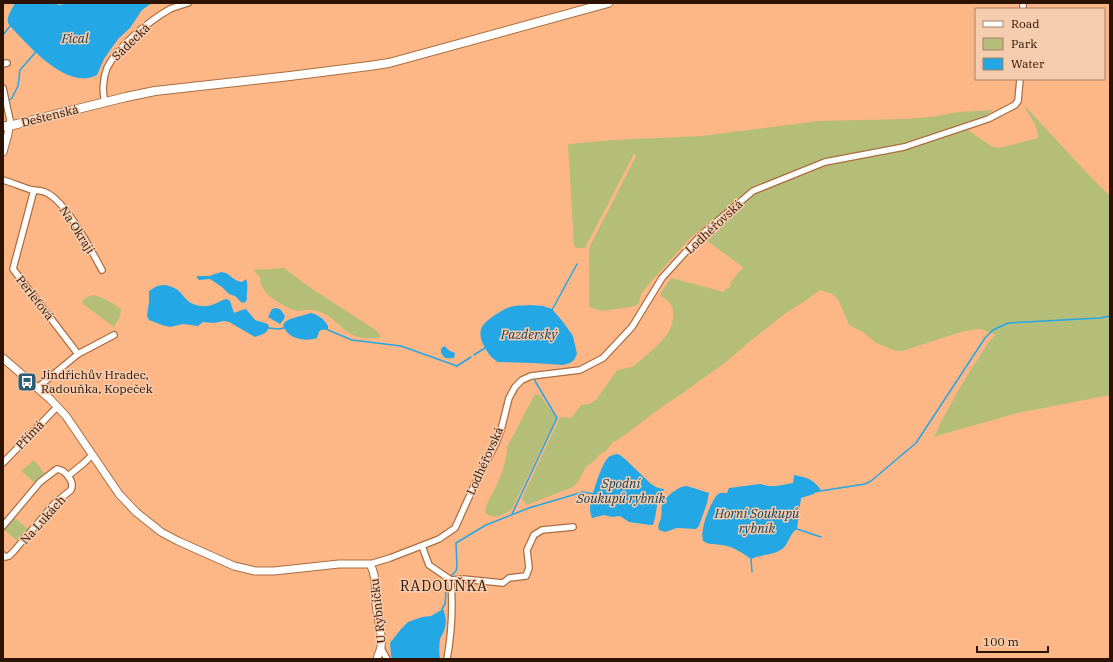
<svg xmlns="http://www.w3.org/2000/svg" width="1113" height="662" font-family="'IBM Plex Serif',serif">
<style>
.green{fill:#b4be79}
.water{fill:#23a7e5}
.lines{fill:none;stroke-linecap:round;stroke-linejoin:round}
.stream{stroke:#23a7e5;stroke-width:1.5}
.minor-casing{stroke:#ac6d3e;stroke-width:8}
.tertiary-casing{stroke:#ac6d3e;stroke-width:9}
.secondary-casing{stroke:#ac6d3e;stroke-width:10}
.minor{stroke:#fff;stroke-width:5.5}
.tertiary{stroke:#fff;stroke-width:7}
.secondary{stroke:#fff;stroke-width:8}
.labels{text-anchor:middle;stroke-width:3;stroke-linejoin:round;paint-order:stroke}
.street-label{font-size:12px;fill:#2b1201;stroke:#f6ccaf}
.poi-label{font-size:12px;fill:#2b1201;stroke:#f6ccaf;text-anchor:start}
.water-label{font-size:13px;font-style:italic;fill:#093d56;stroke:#f6ccaf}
.quarter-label{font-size:14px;letter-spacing:1px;fill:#2b1201;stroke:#f6ccaf}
</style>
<rect width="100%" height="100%" fill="#fdb787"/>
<g class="green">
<path d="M 1024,105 L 1087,173 L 1110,196 L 1110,395 L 1018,413 L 943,434 L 934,437 C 947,409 962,383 979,357 C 984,350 989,339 996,335 L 981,329 L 977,329 L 961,332 L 902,351 L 896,351 L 876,343 L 863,332 L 849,325 L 838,299 L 832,294 L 820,290 L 805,301 L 786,313 L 754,338 L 726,362 L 680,395 L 662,407 L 618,440 L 613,442 L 606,451 L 601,453 L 594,461 L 586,467 L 578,482 L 573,487 L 527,505 L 522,499 L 522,498 L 559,419 L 562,417 L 569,418 L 572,417 L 581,405 L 589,404 L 596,400 L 617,370 L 632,367 L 636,364 C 652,350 676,335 673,311 C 672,305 668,299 662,297 L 660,294 L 671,278 L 724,292 L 726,288 L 728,289 L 731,285 L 730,283 L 743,267 L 707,241 L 708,235 L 744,205 L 738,197 L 719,215 L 692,236 L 649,284 L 641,294 L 639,302 L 636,306 L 603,311 L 589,307 L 589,248 L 636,156 L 634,154 L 585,248 L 576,248 L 574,245 L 568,144 L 614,140 L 701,136 L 818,121 L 903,119 L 931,117 L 958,112 L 993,110 L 968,130 L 991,146 L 999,148 L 1038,138 C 1039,125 1028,116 1024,105 Z"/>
<path d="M 284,268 L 308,286 L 377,331 L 380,335 L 380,338 C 373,338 365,339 358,337 C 345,334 336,319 323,313 C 317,311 311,309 305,310 C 303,310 301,311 299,311 C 291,311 272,299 267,294 C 262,289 260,283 260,277 L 253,270 Z"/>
<path d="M 92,295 C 102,296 111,303 119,307 L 121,310 L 120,317 L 114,327 L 83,304 L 82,302 L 84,299 Z"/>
<path d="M 535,394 L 540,395 L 556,418 L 555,421 L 512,509 C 504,515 494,520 485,513 C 485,503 493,494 497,484 C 502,473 507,460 507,447 Z"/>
<polygon points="34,460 46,475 36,484 21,471"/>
<polygon points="14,517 29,530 19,542 3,529"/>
</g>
<g class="water">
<path d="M 15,3 L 54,3 L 59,5 L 70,3 L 152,3 L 142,10 L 130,28 L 119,38 L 113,46 L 104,59 L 97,75 C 67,91 28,45 10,26 C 4,19 11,11 15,3 Z"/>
<path d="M 221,272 C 230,272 232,281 242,282 L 246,279 C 249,286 246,293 247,300 L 244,303 L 241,302 L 235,296 L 229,294 L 222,287 L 210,279 L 199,280 L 197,278 L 197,276 L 209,276 Z"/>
<path d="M 163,285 C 168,285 173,287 178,290 C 181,293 183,296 186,299 C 190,304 200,307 206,306 C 214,306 220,300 227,299 L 230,301 L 234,313 L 242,310 L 246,309 L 255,320 L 268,324 L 269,328 C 266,334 261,335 255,337 L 229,322 L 224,321 L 214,323 L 203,322 L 198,326 L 183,324 L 170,327 L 162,325 L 149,320 L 147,316 L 149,302 L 149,291 L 157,286 Z"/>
<path d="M 530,305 L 543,306 L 552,309 L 563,322 L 573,336 L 577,354 L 574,360 L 570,363 L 563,365 L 533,363 L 498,362 C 492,359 487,352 484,346 C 476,330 482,324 495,315 C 501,311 507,307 514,306 C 519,305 525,306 530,305 Z"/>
<polygon points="276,308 280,309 285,316 284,319 280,324 268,317 272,309"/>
<path d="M 311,313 C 319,315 324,319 328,326 L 328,330 C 318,329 320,330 317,338 C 305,342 287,339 283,325 L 285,322 L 290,319 Z"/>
<polygon points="444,346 450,351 455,353 454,358 445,358 441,353 441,349"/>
<path d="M 617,454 L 620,455 L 625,459 L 651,484 L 658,488 L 664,489 C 663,494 659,496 658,501 C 656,509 656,517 653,525 L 650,525 L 629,522 L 620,516 L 612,517 L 604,515 L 592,518 C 591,515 590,512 590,509 C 590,500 602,460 610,456 C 612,455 614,455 617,454 Z"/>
<path d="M 794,475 C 808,478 813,479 821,490 L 815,492 L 814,494 L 801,498 L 797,529 C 789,534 789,544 782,549 C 772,556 760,554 751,559 C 743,553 732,546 722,545 C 715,544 709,545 703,541 C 702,537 702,533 703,529 C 704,520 712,500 718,494 C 721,492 724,493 727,493 L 729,488 L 760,484 L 768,486 L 776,486 L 793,483 Z"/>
<path d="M 687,486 L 709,493 L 707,503 L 699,526 L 696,529 L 677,528 L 665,532 L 659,530 C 657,525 660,522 661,518 C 662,513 661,509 662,505 C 665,497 678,486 687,486 Z"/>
<path d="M 443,609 C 446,616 447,623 444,631 C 443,634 441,636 440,639 C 439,646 439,652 440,659 L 392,659 L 391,655 L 390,643 L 401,629 L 408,622 L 422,617 L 431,616 Z"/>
</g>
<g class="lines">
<g class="stream">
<polyline points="3,35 10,26"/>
<polyline points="7,102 12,98 18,86 20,70 35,53 35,52"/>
<polyline points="552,310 577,264"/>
<polyline points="269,328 278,329 284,328"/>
<polyline points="328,330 352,340 401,346 457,366 471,357"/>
<polyline points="474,355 485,348"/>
<polyline points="814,492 865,484 871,481 916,443 985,338 993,330 1008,323 1100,318 1110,316"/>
<polyline points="512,514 557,418 535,381 534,378"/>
<polyline points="797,529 821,537"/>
<polyline points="751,559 752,572"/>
<polyline points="450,577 456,571 457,567 456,543 486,525 529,508 583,492 595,494"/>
<polyline points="442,609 445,604 447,580"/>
</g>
<defs>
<g id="minor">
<polyline points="1023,9 1023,3"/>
<polyline points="3,64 7,63"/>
<polyline points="3,88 10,120 9,126"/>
<path d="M 105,102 C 102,92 103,78 107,68 C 117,47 149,21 170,9 C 175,7 182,5 188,3"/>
<path d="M 3,180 C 13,183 22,187 32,190 C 38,191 42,190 47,193 C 67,203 91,250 102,270"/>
<polyline points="34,190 13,269 78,354 37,388"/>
<polyline points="78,354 114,335"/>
<polyline points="3,463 57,407"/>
<polyline points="68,476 84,463 92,455"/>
<path d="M 3,526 L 40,482 L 57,469 C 65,470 75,481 71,490 L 55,503 L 14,551 L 9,556 L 5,557 L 3,555"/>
<path d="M 422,546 L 429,565 L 451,580 C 453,608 452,632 447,659"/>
<polyline points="370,564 390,558 439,539 455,528 474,486 496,443 501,430 509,398 515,387 522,380 531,376 580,370 603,358 632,327 662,278 701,235 753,191 825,162 904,147 988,119 1015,105 1018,101 1020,79"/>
<polyline points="451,580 463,579 503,583 509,578 526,576 529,568 527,550 534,535 542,530 573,527"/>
<polyline points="381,648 387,659"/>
</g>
<g id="tertiary">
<polyline points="3,152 8,134 9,126"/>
<path d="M 3,358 L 50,399 L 66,416 L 119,494 L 136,512 L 161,532 L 178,541 L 234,566 L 255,571 L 274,571 L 339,564 L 370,564 C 377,576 375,590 376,603 C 377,618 383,633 381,647 C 380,651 378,655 377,659"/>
</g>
<polyline id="secondary" points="3,126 9,126 126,97 155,91 290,76 369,66 389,63 608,3"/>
</defs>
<use href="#minor" class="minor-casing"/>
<use href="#tertiary" class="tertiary-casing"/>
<use href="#secondary" class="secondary-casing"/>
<use href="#minor" class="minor"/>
<use href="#tertiary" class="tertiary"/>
<use href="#secondary" class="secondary"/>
</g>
<defs>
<symbol id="bus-square" viewBox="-11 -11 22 22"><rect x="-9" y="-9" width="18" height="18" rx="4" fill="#2a5d7a" stroke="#f6ccaf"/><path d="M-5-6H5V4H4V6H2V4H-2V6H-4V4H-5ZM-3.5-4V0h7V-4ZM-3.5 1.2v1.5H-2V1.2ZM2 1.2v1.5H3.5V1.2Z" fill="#fff"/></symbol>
</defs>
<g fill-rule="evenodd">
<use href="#bus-square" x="16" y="371" width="22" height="22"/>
</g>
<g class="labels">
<g class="street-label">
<text transform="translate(131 42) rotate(-44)" y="4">Sádecká</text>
<text transform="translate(50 116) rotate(-14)" y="4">Deštenská</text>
<text transform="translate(714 227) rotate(-43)" y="4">Lodhéřovská</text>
<text transform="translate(77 230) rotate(57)" y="4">Na Okraji</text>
<text transform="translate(35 298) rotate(52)" y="4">Perleťová</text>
<text transform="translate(30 435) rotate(-46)" y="4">Přímá</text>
<text transform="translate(485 461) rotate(-66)" y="4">Lodhéřovská</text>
<text transform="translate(43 520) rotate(-48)" y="4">Na Lukách</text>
<text transform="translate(378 611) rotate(-96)" y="4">U Rybníčku</text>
</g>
<g class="poi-label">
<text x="41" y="379">Jindřichův Hradec,<tspan x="41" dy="14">Radouňka, Kopeček</tspan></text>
</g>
<g class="water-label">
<text x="75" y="43">Fical</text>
<text x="529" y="339">Pazderský</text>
<text x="621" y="488">Spodní<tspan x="621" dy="15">Soukupů rybník</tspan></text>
<text x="757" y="518">Horní Soukupů<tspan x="757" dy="15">rybník</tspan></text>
</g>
<g class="quarter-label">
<text x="444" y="591">RADOUŇKA</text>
</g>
</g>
<rect width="1113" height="662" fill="none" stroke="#2b1201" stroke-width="8"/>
<rect x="975" y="8" width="130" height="72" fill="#f6ccaf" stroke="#a58269"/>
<rect x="983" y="21" width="20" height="6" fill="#ffffff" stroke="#a58269"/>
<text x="1011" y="28" font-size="12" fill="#2b1201">Road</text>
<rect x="983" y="38" width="20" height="12" fill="#b4be79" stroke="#a58269"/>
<text x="1011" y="48" font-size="12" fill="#2b1201">Park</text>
<rect x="983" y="58" width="20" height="12" fill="#23a7e5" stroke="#a58269"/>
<text x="1011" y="68" font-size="12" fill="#2b1201">Water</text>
<path d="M977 646v6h71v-6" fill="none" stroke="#2b1201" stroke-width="2"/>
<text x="983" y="646" font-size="12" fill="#2b1201" stroke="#f6ccaf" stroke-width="3" paint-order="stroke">100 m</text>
</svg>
